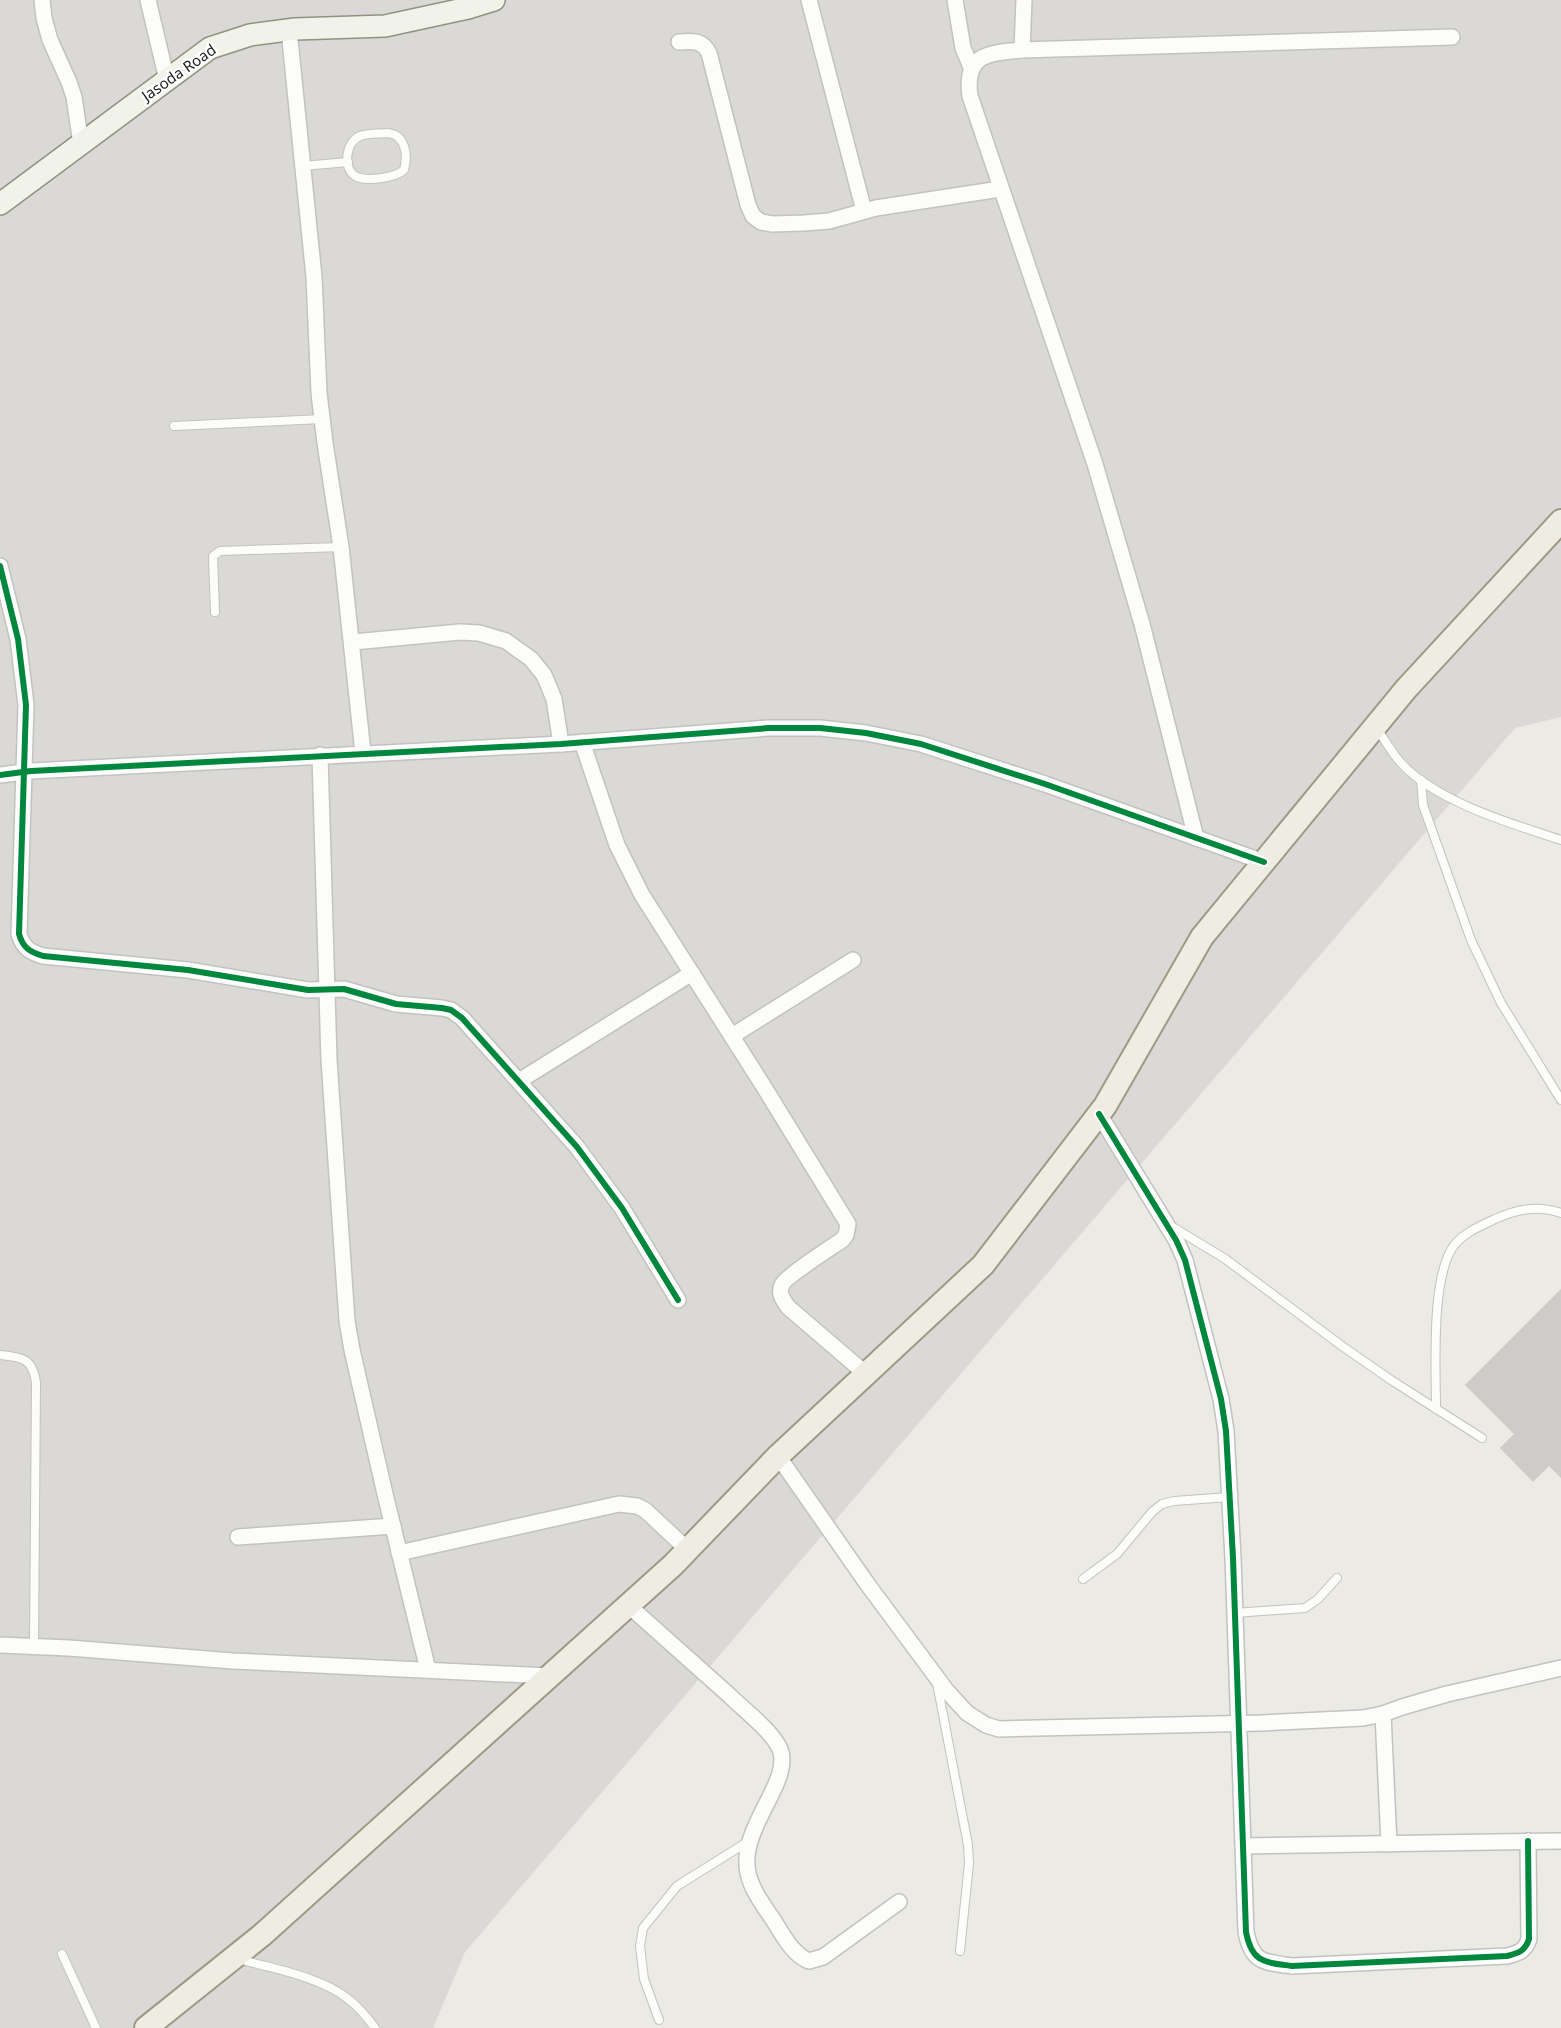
<svg xmlns="http://www.w3.org/2000/svg" width="1561" height="2028" font-family="'Noto Sans',sans-serif">
<style>
.residential{fill:#dad9d7}
.building{fill:#ceccc8;stroke:#cecbc7;stroke-width:1.5}
.lines{fill:none;stroke-linecap:round;stroke-linejoin:round}
.lane-casing{stroke:#c2c2c0;stroke-width:10}
.street-casing{stroke:#c2c2c0;stroke-width:18}
.secondary-casing{stroke:#90937f;stroke-width:24}
.primary-casing{stroke:#9f9984;stroke-width:26}
.lane{stroke:#fcfcfb;stroke-width:8}
.street{stroke:#fcfcfb;stroke-width:15}
.secondary{stroke:#f1f2ea;stroke-width:21}
.primary{stroke:#efece4;stroke-width:22}
.cycleway-casing{stroke:#fff;stroke-width:10}
.cycleway{stroke:#00873e;stroke-width:6}
.labels{text-anchor:middle;stroke-width:5;stroke-linejoin:round;paint-order:stroke}
.street-label{font-size:15px;fill:#1d1d1d;stroke:#fff}
</style>
<rect width="100%" height="100%" fill="#ebeae5"/>
<polygon class="residential" points="0,0 1561,0 1561,717 1515,728 465,1952 433,2028 0,2028"/>
<polygon class="building" points="1561,1290 1561,1477 1549,1465 1533,1481 1501,1448 1515,1434 1466,1385"/>
<g class="lines">
<defs>
<g id="lane">
<path d="M 388,133 C 406,135 408,156 404,170 C 395,178 365,182 355,176 C 342,167 346,142 360,136 C 368,133 379,134 388,133 Z"/>
<polyline points="303,166 348,162"/>
<polyline points="174,426 322,419"/>
<polyline points="215,612 213,556 220,551 341,547"/>
<path d="M 1377,729 C 1385,740 1392,753 1401,763 C 1437,802 1512,824 1561,840"/>
<polyline points="1421,780 1423,805 1471,940 1501,1003 1561,1100"/>
<polyline points="1171,1226 1224,1258 1342,1346 1391,1380 1482,1438"/>
<path d="M 0,1355 C 23,1357 33,1359 36,1383 L 34,1646"/>
<path d="M 1436,1409 C 1436,1369 1430,1272 1456,1243 C 1467,1231 1481,1226 1495,1219 C 1517,1209 1538,1205 1561,1213"/>
<polyline points="1083,1579 1117,1554 1152,1512 1162,1504 1174,1501 1229,1497"/>
<polyline points="1235,1613 1305,1608 1318,1599 1337,1578"/>
<polyline points="937,1683 968,1845 969,1863 960,1951"/>
<polyline points="62,1954 96,2028"/>
<path d="M 239,1959 C 273,1969 318,1976 347,1998 C 358,2006 367,2017 375,2028"/>
<polyline points="659,2020 644,1979 640,1946 643,1928 677,1886 749,1841"/>
</g>
<g id="street">
<polyline points="42,0 44,18 50,40 69,82 74,97 81,144"/>
<polyline points="148,0 167,80"/>
<polyline points="809,0 864,211"/>
<polyline points="955,0 963,48 971,67"/>
<path d="M 1024,0 L 1022,50 C 988,53 964,54 970,96 L 1095,464 L 1142,624 L 1196,838"/>
<polyline points="289,30 314,277 319,393 325,443 341,547 363,753"/>
<path d="M 679,42 C 693,41 702,40 709,53 L 748,205 L 753,216 L 761,222 L 772,224 L 804,223 L 829,221 L 876,208 L 1000,189"/>
<polyline points="1022,50 1452,37"/>
<path d="M 0,566 L 18,639 L 26,705 L 19,934 C 23,948 30,952 43,956 L 188,970 L 308,990 L 344,989 L 396,1004 L 442,1008 L 451,1010 L 462,1018 L 577,1147 L 622,1208 L 678,1300"/>
<polyline points="353,642 460,632 479,633 506,641 531,659 544,675 554,699 561,744"/>
<path d="M 582,742 L 617,845 L 642,895 L 764,1087 L 848,1224 L 846,1235 L 842,1240 C 832,1247 785,1277 782,1285 C 778,1293 783,1300 788,1307 L 866,1374"/>
<polyline points="320,755 329,1060 347,1321 352,1350 385,1494 428,1670"/>
<polyline points="0,775 31,771 561,744 769,728 820,728 866,733 921,744 1045,784 1264,862"/>
<polyline points="732,1036 853,960"/>
<polyline points="519,1081 692,973"/>
<path d="M 1099,1114 L 1176,1240 L 1185,1260 L 1221,1399 L 1226,1431 L 1233,1558 L 1246,1932 C 1252,1963 1264,1962 1292,1966 L 1507,1956 C 1519,1953 1525,1951 1529,1939 L 1528,1841"/>
<polyline points="778,1456 868,1585 946,1690 967,1713 986,1725 999,1729 1261,1723 1363,1718 1383,1714 1402,1707 1447,1694 1561,1668"/>
<polyline points="238,1537 393,1526"/>
<polyline points="399,1553 619,1504 637,1506 645,1510 688,1550"/>
<path d="M 628,1605 C 662,1635 696,1666 730,1696 C 744,1710 772,1731 780,1749 C 793,1782 738,1828 748,1873 C 752,1891 764,1906 774,1921 C 782,1934 793,1955 809,1961 L 823,1957 L 899,1902"/>
<polyline points="0,1645 69,1648 233,1661 549,1676"/>
<polyline points="1383,1714 1389,1844"/>
<polyline points="1243,1846 1561,1841"/>
</g>
<polyline id="secondary" points="0,204 210,48 250,35 295,29 385,26 468,8 494,0"/>
<polyline id="primary" points="146,2028 262,1935 673,1565 778,1456 983,1265 1105,1106 1202,937 1406,689 1561,521"/>
</defs>
<use href="#lane" class="lane-casing"/>
<use href="#street" class="street-casing"/>
<use href="#secondary" class="secondary-casing"/>
<use href="#primary" class="primary-casing"/>
<use href="#lane" class="lane"/>
<use href="#street" class="street"/>
<use href="#secondary" class="secondary"/>
<use href="#primary" class="primary"/>
<defs>
<g id="cycleway">
<path d="M 0,566 L 18,639 L 26,705 L 19,934 C 23,948 30,952 43,956 L 188,970 L 308,990 L 344,989 L 396,1004 L 442,1008 L 451,1010 L 462,1018 L 577,1147 L 622,1208 L 678,1300"/>
<polyline points="0,775 31,771 561,744 769,728 820,728 866,733 921,744 1045,784 1264,862"/>
<path d="M 1099,1114 L 1176,1240 L 1185,1260 L 1221,1399 L 1226,1431 L 1233,1558 L 1246,1932 C 1252,1963 1264,1962 1292,1966 L 1507,1956 C 1519,1953 1525,1951 1529,1939 L 1528,1841"/>
</g>
</defs>
<use href="#cycleway" class="cycleway-casing"/>
<use href="#cycleway" class="cycleway"/>
</g>
<g class="labels">
<g class="street-label">
<text transform="translate(179 73) rotate(-35)" y="5">Jasoda Road</text>
</g>
</g>
</svg>
